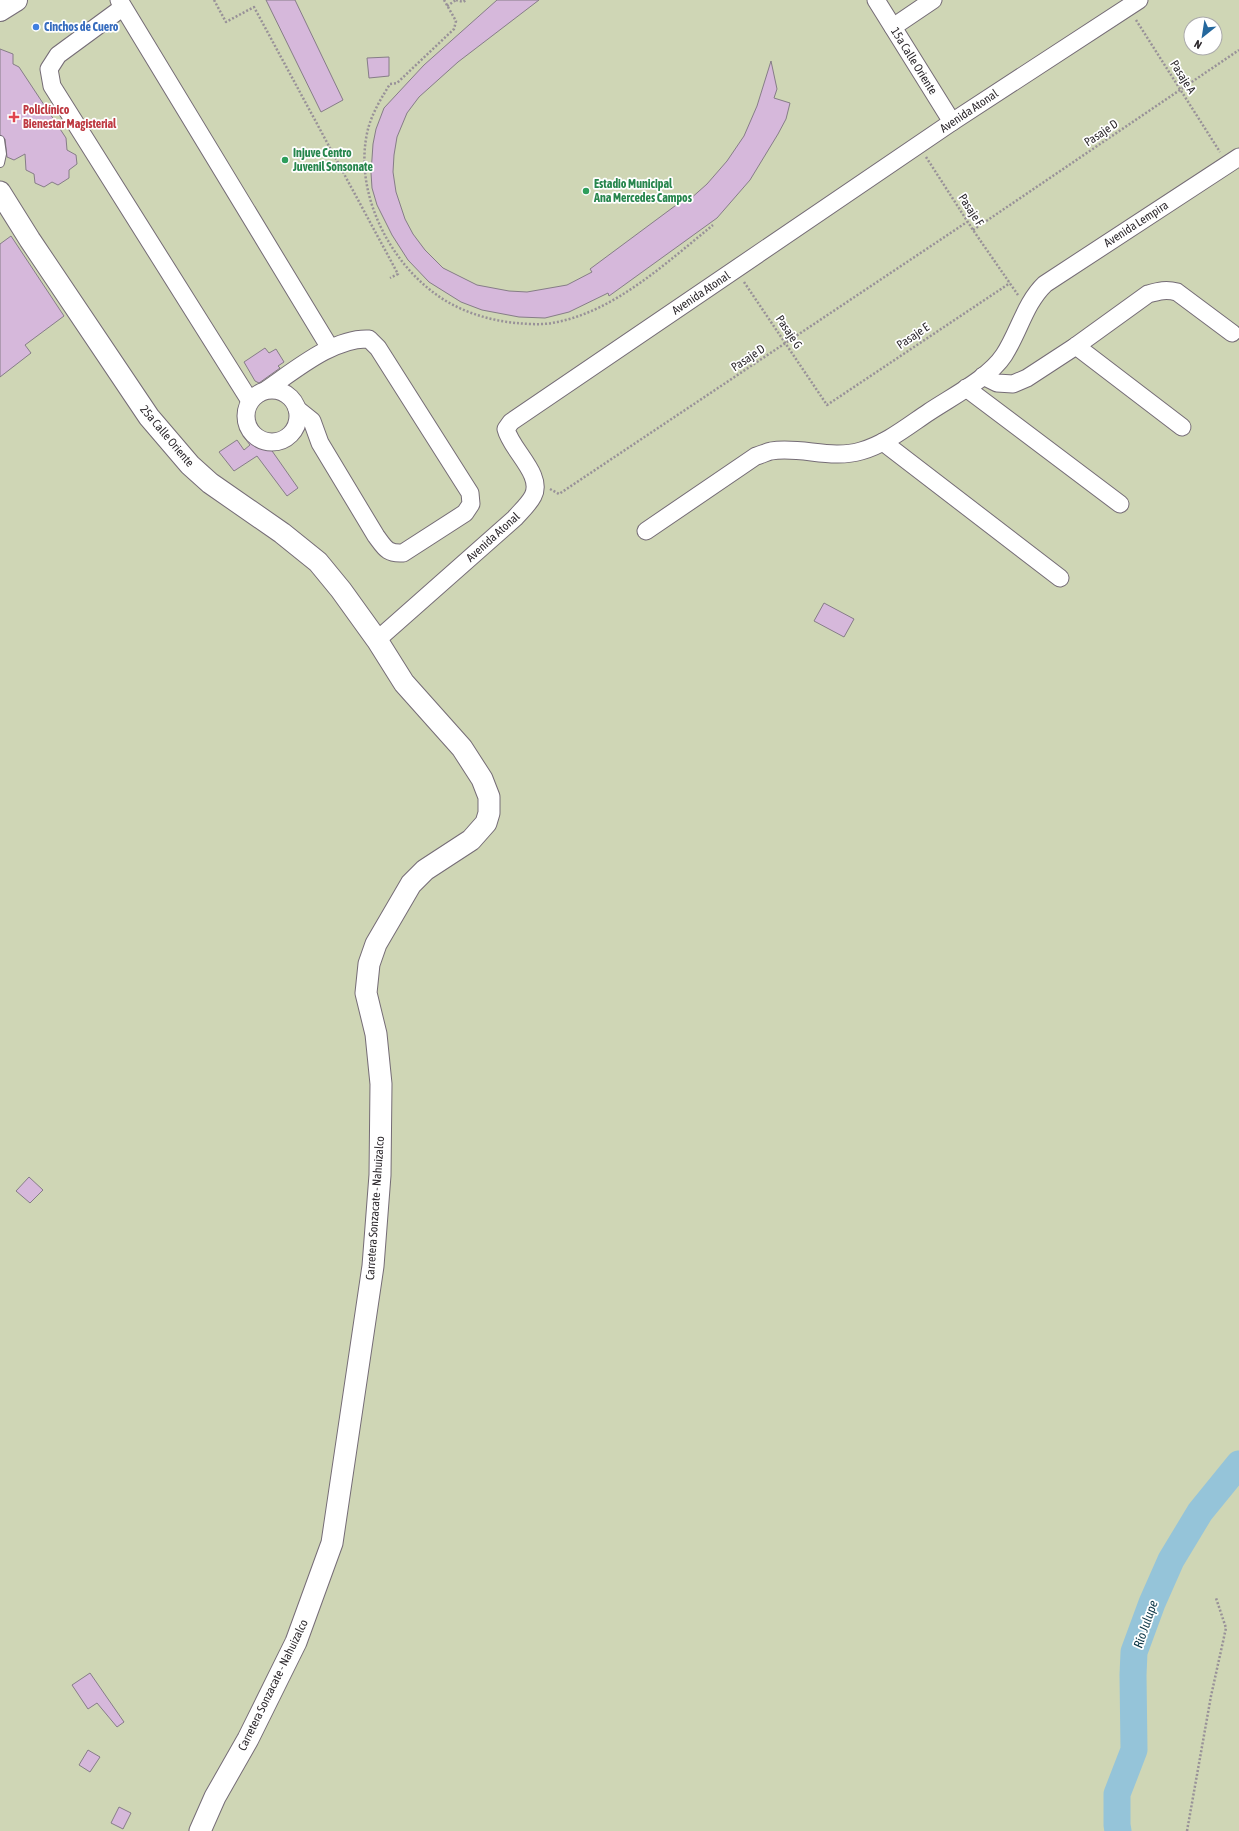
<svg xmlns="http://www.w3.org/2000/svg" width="1239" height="1831" font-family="'Asap Condensed',sans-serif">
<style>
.green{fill:#cfd6b5;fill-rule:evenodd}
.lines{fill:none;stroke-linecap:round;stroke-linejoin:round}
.river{stroke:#95c4d9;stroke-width:27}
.building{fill:#d6b8db;stroke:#867d87}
.service-casing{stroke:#756c76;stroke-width:10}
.minor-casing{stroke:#756c76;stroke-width:19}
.tertiary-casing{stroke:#756c76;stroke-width:23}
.secondary-casing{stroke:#756c76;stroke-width:24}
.path{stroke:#989198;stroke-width:2.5;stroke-dasharray:2 2;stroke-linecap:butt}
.service{stroke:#fff;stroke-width:8}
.minor{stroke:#fff;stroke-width:17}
.tertiary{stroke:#fff;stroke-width:21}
.secondary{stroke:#fff;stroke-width:22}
.shop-dot{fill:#3f7fe0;stroke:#fff;stroke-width:1.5}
.health-dot{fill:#e0444e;stroke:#fff;stroke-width:1.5}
.leisure-dot{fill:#2e9e5b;stroke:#fff;stroke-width:1.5}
.labels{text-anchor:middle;stroke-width:3.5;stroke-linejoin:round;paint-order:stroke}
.shop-label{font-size:12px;font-weight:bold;fill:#366cbe;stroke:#fff;text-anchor:start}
.street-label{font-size:12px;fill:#2e2a2e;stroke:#fff}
.health-label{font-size:12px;font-weight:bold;fill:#be3a42;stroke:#fff;text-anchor:start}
.leisure-label{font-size:12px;font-weight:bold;fill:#27864d;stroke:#fff;text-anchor:start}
.water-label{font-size:13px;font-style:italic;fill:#0d3747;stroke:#fff}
</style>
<rect width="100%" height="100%" fill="#fdf3fe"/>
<path class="green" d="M 0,0 L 1239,0 L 1239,1831 L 0,1831 ZM 1191,24 L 1215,24 L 1215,48 L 1191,48 Z"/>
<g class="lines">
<polyline class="river" points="1118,1831 1117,1825 1117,1794 1134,1750 1133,1675 1134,1652 1152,1603 1171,1560 1200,1512 1239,1464"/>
</g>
<g class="building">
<polygon points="266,0 295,0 343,100 321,112"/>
<polygon points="497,0 539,0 458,62 419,97 407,113 397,137 394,155 393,172 396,192 405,219 413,234 425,250 443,268 477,285 509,291 527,292 567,285 592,272 590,269 687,197 689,200 707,184 727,161 744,136 757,106 771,61 777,89 774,98 790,103 786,119 778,134 750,180 717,218 609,296 608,293 569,312 545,318 519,317 482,310 461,302 429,282 408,260 392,235 377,205 372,188 371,173 373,144 376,129 384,108 424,65"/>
<polygon points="0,49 13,54 13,64 19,67 66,138 67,150 76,155 77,164 69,170 69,178 58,185 52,182 44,187 35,183 34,174 26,170 25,154 14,160 7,157 5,139 0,135"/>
<polygon points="389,57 389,76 369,78 367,58"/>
<polygon points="11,236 64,316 25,345 31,353 0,377 0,244"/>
<polygon points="265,348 269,353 276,349 284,362 278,366 280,368 259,383 255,381 244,362"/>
<polygon points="243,436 270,448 298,488 287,496 257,456 234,471 219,452 237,440 244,450 250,445"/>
<polygon points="824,603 854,619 844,637 814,621"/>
<polygon points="29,1177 43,1190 30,1203 16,1191"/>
<polygon points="90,1673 124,1722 117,1727 97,1703 88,1709 72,1685"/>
<polygon points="88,1750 100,1757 90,1772 79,1765"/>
<polygon points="119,1807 131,1813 123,1829 111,1823"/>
</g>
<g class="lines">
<defs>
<polyline id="service" points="0,140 2,154 0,163"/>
<g id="minor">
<polyline points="119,0 330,348"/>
<polyline points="876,0 952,122"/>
<polyline points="122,8 58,55 49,69 52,86 250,401"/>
<polyline points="893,27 933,0"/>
<polyline points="1076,346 1182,427"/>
<path d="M 983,376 L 997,383 L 1013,384 L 1027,378 L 1076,346 L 1148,294 C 1159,291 1166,289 1177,292 L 1232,333"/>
<polyline points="966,388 1120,504"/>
<path d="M 266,390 C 294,371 334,337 369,339 L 378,348 L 470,493 L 471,504 L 465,513 L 403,553 C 387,554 385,548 376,536 L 320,443 L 312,421 L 297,409"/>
<circle cx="272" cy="416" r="26"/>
<polyline points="883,442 1060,578"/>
<path d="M 646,531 L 756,456 C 761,455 766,452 771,451 C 801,446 831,460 861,451 C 886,444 908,426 929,412 C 953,396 989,378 1004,355 C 1019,332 1025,303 1045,284 L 1239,157"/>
<path d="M 377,640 L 515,518 C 521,511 529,504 533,496 C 544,475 511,450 506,429 L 511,422 L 952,122 L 1139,0"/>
</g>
<polyline id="tertiary" points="0,192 30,240 149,417 190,465 210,483 282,533 318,562 341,590 377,640 404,683 462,748 482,779 489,797 489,813 486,823 471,840 425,870 411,884 376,944 369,964 366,993 376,1034 381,1084 380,1175 373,1266 332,1543 296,1642 248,1739 215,1797 200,1831"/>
<polyline id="secondary" points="0,10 16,0"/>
</defs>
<use href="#service" class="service-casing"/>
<use href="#minor" class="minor-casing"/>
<use href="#tertiary" class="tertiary-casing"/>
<use href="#secondary" class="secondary-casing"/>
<g class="path">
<polyline points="214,0 226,22 254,7 398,274 390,278"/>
<path d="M 444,0 L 456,21 L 454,29 L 397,83 L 390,84 C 379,102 369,118 366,139 C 357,194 387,255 429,289 C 453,309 485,320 516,323 C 527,324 540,325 552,323 C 613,313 666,263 713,225"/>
<polyline points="456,0 463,2 466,0"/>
<polyline points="447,6 456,0"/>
<polyline points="1136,20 1220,152"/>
<polyline points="926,157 973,230 1018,295"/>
<polyline points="973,230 1239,50"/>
<polyline points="744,282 827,405 1010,283"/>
<polyline points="550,489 559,494 967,222"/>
<polyline points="1187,1831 1211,1696 1226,1628 1216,1598"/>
</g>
<use href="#service" class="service"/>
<use href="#minor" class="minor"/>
<use href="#tertiary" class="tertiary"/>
<use href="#secondary" class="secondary"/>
</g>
<circle class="shop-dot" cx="36" cy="27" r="4"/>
<path class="health-dot" d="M12 111h4v4h4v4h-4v4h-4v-4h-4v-4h4z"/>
<g class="leisure-dot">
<circle cx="285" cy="160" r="4"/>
<circle cx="586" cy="191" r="4"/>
</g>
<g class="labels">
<g class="shop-label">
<text x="44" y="31">Cinchos de Cuero</text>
</g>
<g class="street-label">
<text transform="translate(914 61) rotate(58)" y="4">15a Calle Oriente</text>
<text transform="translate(1183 77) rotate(58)" y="4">Pasaje A</text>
<text transform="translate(969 111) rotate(-34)" y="4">Avenida Atonal</text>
<text transform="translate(1101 133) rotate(-34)" y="4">Pasaje D</text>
<text transform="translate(971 210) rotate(57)" y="4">Pasaje F</text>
<text transform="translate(1136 224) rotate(-33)" y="4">Avenida Lempira</text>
<text transform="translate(701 293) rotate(-34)" y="4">Avenida Atonal</text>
<text transform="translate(789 332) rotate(56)" y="4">Pasaje G</text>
<text transform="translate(913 336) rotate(-34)" y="4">Pasaje E</text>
<text transform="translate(748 358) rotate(-34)" y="4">Pasaje D</text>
<text transform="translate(167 436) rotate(50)" y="4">25a Calle Oriente</text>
<text transform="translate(493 537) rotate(-42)" y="4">Avenida Atonal</text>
<text transform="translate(375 1208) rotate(-86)" y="4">Carretera Sonzacate - Nahuizalco</text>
<text transform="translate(273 1685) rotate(-64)" y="4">Carretera Sonzacate - Nahuizalco</text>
</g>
<g class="health-label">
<text x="23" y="114">Policlínico<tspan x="23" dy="14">Bienestar Magisterial</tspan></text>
</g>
<g class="leisure-label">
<text x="293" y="157">Injuve Centro<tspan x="293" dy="14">Juvenil Sonsonate</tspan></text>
<text x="594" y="188">Estadio Municipal<tspan x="594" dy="14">Ana Mercedes Campos</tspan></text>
</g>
<g class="water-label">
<text transform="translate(1145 1624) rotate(-71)" y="5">Río Julupe</text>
</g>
</g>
<g transform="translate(1203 36) rotate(210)"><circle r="19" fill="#ffffff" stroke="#abaaab"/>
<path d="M0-3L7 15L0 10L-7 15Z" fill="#25689d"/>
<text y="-6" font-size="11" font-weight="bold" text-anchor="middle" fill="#2e2a2e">N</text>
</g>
</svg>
